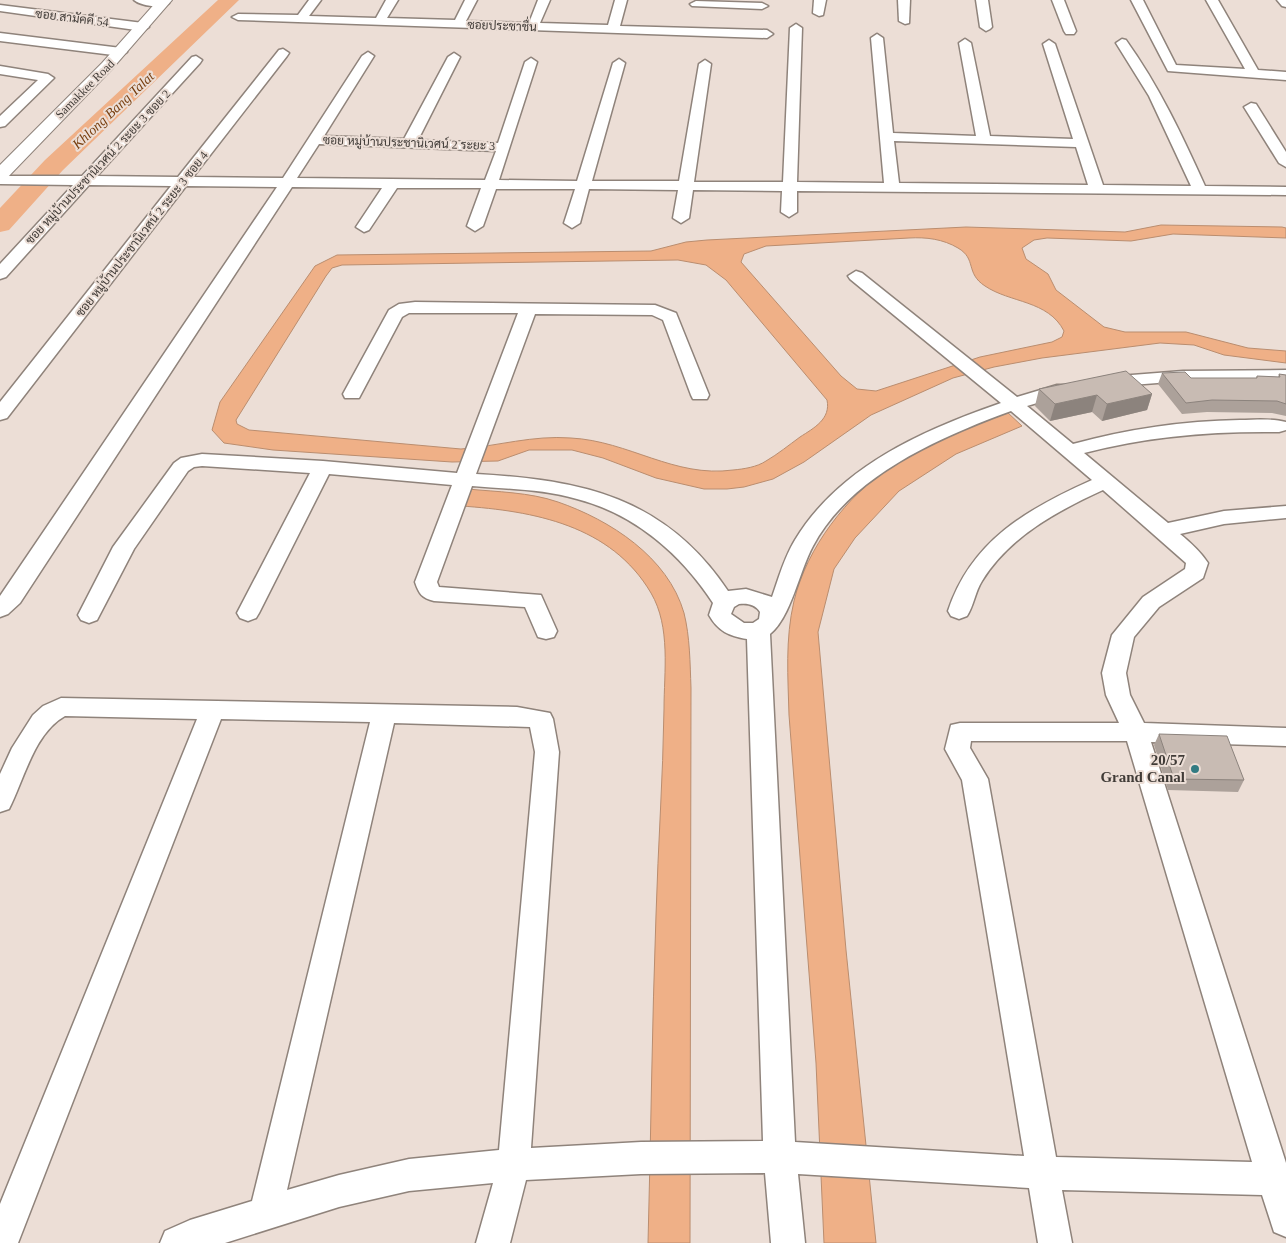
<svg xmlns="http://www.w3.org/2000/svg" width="1286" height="1243" font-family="'Times New Roman',Sarabun,serif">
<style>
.water{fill:#efb087;stroke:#ba8d6f;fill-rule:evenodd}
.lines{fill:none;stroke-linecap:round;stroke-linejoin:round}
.river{fill:#efb087;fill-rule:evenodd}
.minor-casing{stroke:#8f837b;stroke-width:3}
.secondary-casing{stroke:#8f837b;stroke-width:2}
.minor{fill:#fff;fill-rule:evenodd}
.secondary{fill:#fff;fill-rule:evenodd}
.wall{fill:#aca19a}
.shaded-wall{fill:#8c837d}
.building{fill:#c8bbb3;stroke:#8c837d}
.poi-dot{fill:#327b82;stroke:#ecded6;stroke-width:2}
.labels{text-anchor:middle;stroke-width:4;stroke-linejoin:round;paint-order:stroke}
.far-street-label{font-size:12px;fill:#403b37;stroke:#ecded6}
.far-water-label{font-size:14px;font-style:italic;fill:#783f0f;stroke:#ecded6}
.poi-label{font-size:15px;font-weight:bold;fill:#403b37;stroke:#ecded6;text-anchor:end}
</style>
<rect width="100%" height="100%" fill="#ecded6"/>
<g class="water">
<path d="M 1161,225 L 1282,227 L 1286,228 L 1286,238 L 1173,234 L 1131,241 L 1047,238 L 1034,240 L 1022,248 L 1026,259 L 1048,274 L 1056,290 L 1104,327 L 1125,332 L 1186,332 L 1248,348 L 1286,351 L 1286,363 L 1224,355 L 1194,345 L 1160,343 L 1042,358 L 994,367 L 953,378 L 871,415 L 804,462 L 773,479 L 744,487 L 727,489 L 704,489 L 656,478 L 603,458 L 572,450 L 529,450 L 498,461 L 452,462 L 273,450 L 224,443 L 212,430 L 220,402 L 315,266 L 337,255 L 651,251 L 686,242 L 707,240 L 966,227 L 1125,232 ZM 909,238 C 926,237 943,239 958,248 C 977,259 965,273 985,286 C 1010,303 1048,300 1064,331 L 1062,337 L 1052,342 L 980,357 L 876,391 L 857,389 L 841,376 L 741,262 L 744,254 L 766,246 ZM 678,260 L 706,265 L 726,280 L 827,400 C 831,419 814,428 800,437 C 789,445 778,454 766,461 C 757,467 744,469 733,470 C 674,478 629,441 571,438 C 533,435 498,446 461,449 L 249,430 L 237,424 L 236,420 L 326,276 L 332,268 L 342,265 Z"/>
<path d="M 1007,412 L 1022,426 L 956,454 L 899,491 L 855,538 L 834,569 L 818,632 L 846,950 L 876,1243 L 824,1243 L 816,1063 L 789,715 C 788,678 785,639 794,601 C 807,547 847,496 892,465 C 927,441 968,427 1007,412 Z"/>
<path d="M 468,489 C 497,492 529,492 558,502 C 610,520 668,557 684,613 C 690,637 690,663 691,688 L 690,1243 L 648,1243 C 651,1134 652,1024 656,915 C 658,846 663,778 664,709 C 664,672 671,627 651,593 C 611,525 534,511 461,506 Z"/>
</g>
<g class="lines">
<polygon class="river" points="218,0 239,0 63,170 9,230 0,232 0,208 45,160"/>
<defs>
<g id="minor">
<path d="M 134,0 L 165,0 L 169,3 C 162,9 141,6 134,0 Z"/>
<polygon points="309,0 321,0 309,16 376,18 386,0 398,0 387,18 455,20 465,0 477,0 466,21 529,23 538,0 550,0 540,23 608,25 615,0 627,0 620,26 767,30 773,34 767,38 238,20 232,17 238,14 298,15"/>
<polygon points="814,0 826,0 823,15 819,16 813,13"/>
<polygon points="898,0 910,0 909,23 905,24 899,21"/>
<polygon points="976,0 988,0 992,27 990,29 986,31 980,27"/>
<polygon points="1052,0 1064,0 1076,31 1074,34 1066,34 1064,31"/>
<polygon points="1131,0 1143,0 1176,65 1245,69 1206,0 1218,0 1258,70 1286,72 1286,80 1168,71"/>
<polygon points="1277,0 1286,0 1286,7 1282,6"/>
<polygon points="696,1 762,3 768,6 762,9 692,6 690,4"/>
<polygon points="0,5 143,23 149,27 143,31 0,11"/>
<path d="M 796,24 L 802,28 L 797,182 L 884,183 L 871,38 L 877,34 L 883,38 L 893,133 L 976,136 L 959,43 L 965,39 L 971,43 L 990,136 L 1073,139 L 1043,44 L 1049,40 L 1055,44 L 1103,185 L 1191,186 L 1149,96 L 1116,43 L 1122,39 L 1126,40 C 1159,86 1182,135 1205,186 L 1286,187 L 1286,195 L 797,191 L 797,212 L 789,217 L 781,212 L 782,191 L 693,190 L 689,218 L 681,223 L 673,218 L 678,190 L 589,189 L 580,223 L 572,228 L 564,223 L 575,189 L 496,189 L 483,226 L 475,231 L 467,226 L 481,188 L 397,188 L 369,230 L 364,232 L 356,227 L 382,188 L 292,187 L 20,603 L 8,614 L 0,617 L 0,596 L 277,187 L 186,186 L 7,418 L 0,420 L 0,402 L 171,186 L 89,185 L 6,277 L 0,279 L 0,264 L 73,185 L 0,184 L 0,176 L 82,176 L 192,57 L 196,56 L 202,60 L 200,63 L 97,176 L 178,177 L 279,50 L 283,49 L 289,53 L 287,56 L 193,177 L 283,178 L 362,56 L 368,52 L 374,56 L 324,136 L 404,139 L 448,57 L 454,53 L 460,57 L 418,140 L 498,143 L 525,62 L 531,58 L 537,62 L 499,180 L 577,181 L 613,63 L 619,59 L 625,63 L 592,181 L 679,181 L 699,64 L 705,60 L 711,64 L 694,182 L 783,182 L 790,28 ZM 894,141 L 1076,147 L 1088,185 L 899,183 ZM 319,144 L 496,151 L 485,180 L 297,178 Z"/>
<polygon points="0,33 121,48 127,52 121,56 0,41"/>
<polygon points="0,66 48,74 54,78 5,126 0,127 0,116 38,80 0,74"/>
<polygon points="1251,103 1256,104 1286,152 1286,167 1279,163 1244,107"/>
<path d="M 856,271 L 862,273 L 1017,397 L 1057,385 L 1071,385 L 1074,389 L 1071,393 L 1027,406 L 1073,444 C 1128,429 1183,421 1240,420 C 1255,420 1272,418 1286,422 L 1286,430 L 1279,432 C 1213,431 1148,436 1084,453 L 1168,523 L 1224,511 L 1286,506 L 1286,518 L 1224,524 L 1180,534 C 1191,543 1200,551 1208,563 L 1203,578 L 1159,607 L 1134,637 L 1126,673 L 1130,695 L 1144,723 L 1286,728 L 1286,746 L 1151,742 L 1286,1163 L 1286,1237 L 1274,1232 L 1262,1195 L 1062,1190 L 1072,1243 L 1038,1243 L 1029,1188 L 798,1174 L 805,1243 L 771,1243 L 765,1173 L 641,1174 L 526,1180 L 510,1243 L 476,1243 L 493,1183 L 409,1191 L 339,1207 L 225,1243 L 160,1243 L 165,1231 L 190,1220 L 252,1201 L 370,722 L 221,719 L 18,1243 L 0,1243 L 0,1204 L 197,719 L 65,716 C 34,733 24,780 9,809 L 0,812 L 0,774 L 12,748 L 33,715 L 43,706 L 61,698 L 517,707 L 550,713 L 553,719 L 559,752 L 531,1148 L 641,1142 L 763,1141 L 747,639 C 729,636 718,631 709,615 L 713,603 C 681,554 635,514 577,499 C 543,489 507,489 472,486 L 437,582 L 439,587 L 541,595 L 557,631 L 554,637 L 546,639 L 538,637 L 525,607 L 434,601 C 422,598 419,594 415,582 L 452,485 L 329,474 L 259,613 L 256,618 L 248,621 L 240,618 L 237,613 L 310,473 L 202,466 L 194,467 L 188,471 L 134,549 L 97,620 L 89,623 L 81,620 L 78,615 L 113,547 L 174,463 L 181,458 L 202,454 L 323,461 L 457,473 L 518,313 L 409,313 L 402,317 L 359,398 L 345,398 L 343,394 L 389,310 L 399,304 L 415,302 L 655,305 L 676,313 L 709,395 L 707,399 L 693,399 L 691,395 L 663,320 L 652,315 L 535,314 L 476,474 C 582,480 665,497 728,591 L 746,589 L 772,597 C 779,577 784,558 795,540 C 839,467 923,430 1001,403 L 850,279 L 848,276 ZM 1011,411 L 1092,480 C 1027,509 971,541 948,611 L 951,616 L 959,619 L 967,616 C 974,605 975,592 982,581 C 1009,537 1057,511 1103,490 L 1186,563 L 1185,569 L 1143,597 L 1112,635 L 1102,673 L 1106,695 L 1119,723 L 960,723 L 951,725 L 945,749 L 962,780 L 1024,1156 L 795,1142 L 770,634 C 791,617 799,572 813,546 C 850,476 940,437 1011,411 ZM 739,604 C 747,603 755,604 760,612 L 759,619 L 753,623 L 744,623 L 731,614 L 734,607 ZM 394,723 L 530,727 L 535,752 L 499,1150 L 409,1159 L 339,1175 L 287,1190 ZM 971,741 L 1127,741 L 1252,1162 L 1056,1157 L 988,779 L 970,748 Z"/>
<polygon points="1286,370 1286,380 1183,381 1106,387 1100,386 1097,382 1100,378 1106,377 1183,371"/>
</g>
<polygon id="secondary" points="158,0 172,0 112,69 6,179 0,180 0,165 102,63"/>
</defs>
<use href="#minor" class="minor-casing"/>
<use href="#secondary" class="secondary-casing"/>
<use href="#minor" class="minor"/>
<use href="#secondary" class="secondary"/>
</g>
<g class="wall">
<polygon points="1162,373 1191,378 1256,378 1257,376 1278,377 1279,374 1286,375 1286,416 1272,413 1207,412 1182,414 1158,384"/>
<polygon points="1039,389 1152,394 1147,410 1102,421 1092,412 1050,421 1035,406"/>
<polygon points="1159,734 1244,780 1238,792 1168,790 1154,745"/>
</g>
<g class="shaded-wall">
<polygon points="1152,394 1147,410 1102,421 1107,404"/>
<polygon points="1097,395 1092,412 1050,421 1055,404"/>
</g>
<g class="building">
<polygon points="1126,371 1152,394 1107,404 1097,395 1055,404 1039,389"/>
<polygon points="1185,372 1191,378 1257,378 1257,376 1280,377 1279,374 1286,375 1286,404 1277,401 1212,400 1186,403 1162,373"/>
<polygon points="1159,734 1227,736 1244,780 1174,779"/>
</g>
<circle class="poi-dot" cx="1195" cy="769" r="5"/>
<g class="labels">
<g class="far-street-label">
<text transform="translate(72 18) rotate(7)" y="4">ซอย สามัคคี 54</text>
<text transform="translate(502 26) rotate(2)" y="4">ซอยประชาชื่น</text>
<text transform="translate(85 89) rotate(-45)" y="4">Samakkee Road</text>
<text transform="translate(409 143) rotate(2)" y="4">ซอย หมู่บ้านประชานิเวศน์ 2 ระยะ 3</text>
<text transform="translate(98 167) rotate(-47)" y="4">ซอย หมู่บ้านประชานิเวศน์ 2 ระยะ 3 ซอย 2</text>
<text transform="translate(142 234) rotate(-52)" y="4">ซอย หมู่บ้านประชานิเวศน์ 2 ระยะ 3 ซอย 4</text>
</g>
<g class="far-water-label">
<text transform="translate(113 110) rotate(-43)" y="5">Khlong Bang Talat</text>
</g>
<g class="poi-label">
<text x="1185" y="765">20/57<tspan x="1185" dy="17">Grand Canal</tspan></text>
</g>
</g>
</svg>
